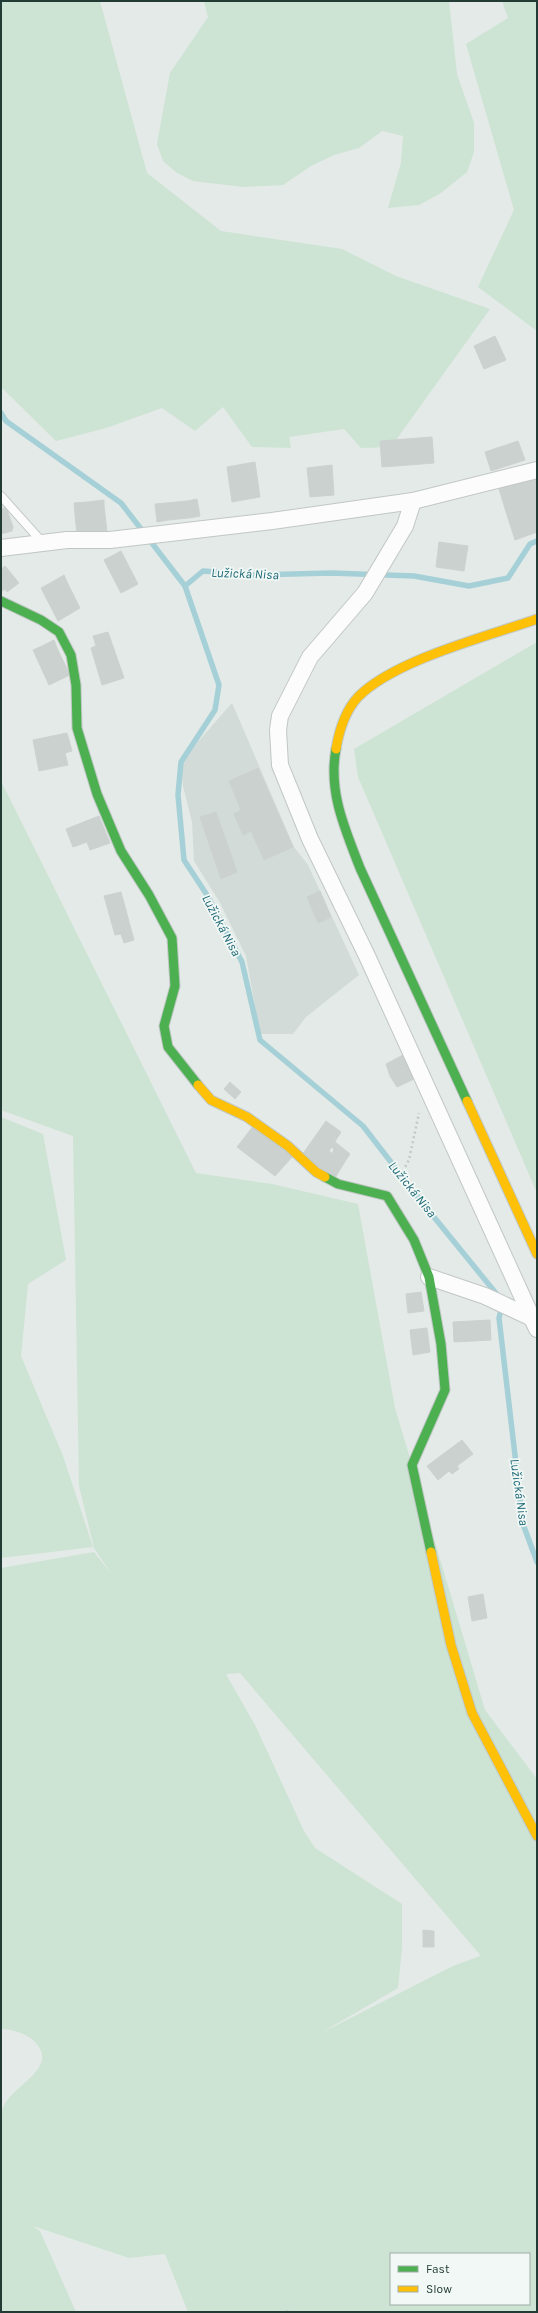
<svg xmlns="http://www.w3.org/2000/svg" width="538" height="2313" font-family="Karla,sans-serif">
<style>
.built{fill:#d2dbd7}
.green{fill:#cde3d4;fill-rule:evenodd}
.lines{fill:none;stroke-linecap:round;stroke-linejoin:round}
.stream{stroke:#a6d0d7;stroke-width:5.5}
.building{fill:#cbd1ce;stroke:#cdd2d0}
.lane-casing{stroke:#c1c7c4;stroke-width:10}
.street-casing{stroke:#c1c7c4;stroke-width:18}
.fast-casing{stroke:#bfc7c4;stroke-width:11}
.slow-casing{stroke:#bfc7c4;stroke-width:11}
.path{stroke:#c1cac5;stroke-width:2.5;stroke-dasharray:2 3;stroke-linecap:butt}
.lane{stroke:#fbfcfb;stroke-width:8}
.street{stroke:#fbfcfb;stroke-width:16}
.fast{stroke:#4caf50;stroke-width:9}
.slow{stroke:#ffc107;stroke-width:9}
.labels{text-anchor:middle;stroke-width:3.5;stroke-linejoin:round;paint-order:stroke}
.water-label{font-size:13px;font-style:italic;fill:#1e6977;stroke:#f2f8f5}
</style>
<rect width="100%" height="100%" fill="#e4eae7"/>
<polygon class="built" points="232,703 294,847 308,865 359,975 306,1017 293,1034 260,1034 246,956 219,901 194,861 192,822 183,786 181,761"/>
<g class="green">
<polygon points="1,1 100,1 147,173 221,231 342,249 396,276 490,309 391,447 361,448 344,429 289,437 291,448 252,447 223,407 195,431 162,408 106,428 56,441 1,387"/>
<polygon points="204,1 449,1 457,74 474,123 474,152 467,172 441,193 419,205 388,208 401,163 403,136 382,131 359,148 334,155 311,166 283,185 243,187 193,181 177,173 163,161 157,144 170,73 208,17"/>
<polygon points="502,1 537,1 537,331 478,287 514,210 466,44 508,18"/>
<polygon points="537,642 537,1193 358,777 354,749"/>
<path d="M 1,781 L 196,1173 L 272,1184 L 358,1204 L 395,1408 L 485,1710 L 537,1779 L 537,2312 L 188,2312 L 165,2254 L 129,2258 L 33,2226 L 40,2231 L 76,2312 L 1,2312 L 1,2112 C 3,2107 5,2102 9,2098 C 23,2081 59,2064 33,2040 C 26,2034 10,2028 1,2029 L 1,1568 L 94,1552 L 112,1575 L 94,1548 L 79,1486 L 73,1136 L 1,1110 ZM 240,1673 L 481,1956 L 480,1956 L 453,1966 L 321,2033 L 398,1988 L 402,1948 L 402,1904 L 315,1848 L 304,1831 L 256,1727 L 226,1674 ZM 391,2254 L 529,2254 L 529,2304 L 391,2304 Z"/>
<polygon points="1,1117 43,1134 66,1260 28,1284 21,1356 63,1456 93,1547 1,1558"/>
</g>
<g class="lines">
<g class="stream">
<polyline points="1,413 6,421 121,503 185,586"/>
<polyline points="499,1297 425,1206 363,1126 260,1040 242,962 207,895 184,860 178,795 181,762 215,710 219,685 185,586 203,571 255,575 331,573 414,576 469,586 508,578 530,544 537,541"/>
<polyline points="502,1305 499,1318 523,1524 537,1562"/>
</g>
</g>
<g class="building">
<polygon points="495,336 506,360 484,369 474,346"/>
<polygon points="432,437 434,463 382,467 380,441"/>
<polygon points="518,441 525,460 491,471 485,452"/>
<polygon points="255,462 260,497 232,502 227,467"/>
<polygon points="332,465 334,495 310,497 307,468"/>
<polygon points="537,477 537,505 534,506 535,513 525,516 523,510 507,515 499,489"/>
<polygon points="197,499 200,516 189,518 187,501"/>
<polygon points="104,500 104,505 87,506 87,502"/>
<polygon points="187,501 189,518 178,519 176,502"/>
<polygon points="87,502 87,506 104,505 107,532 77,536 74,503"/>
<polygon points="176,502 178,519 168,520 166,503"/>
<polygon points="166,503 168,520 157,522 155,504"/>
<polygon points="537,505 537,532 515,540 507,515 523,510 525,516 535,513 534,506"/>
<polygon points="6,507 13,527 12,531 1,534 1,509"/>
<polygon points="439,542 468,546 464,571 436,567"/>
<polygon points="121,551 138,584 121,593 104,560"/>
<polygon points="5,566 19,583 7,592 5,589 1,592 1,569"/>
<polygon points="64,575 67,582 56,589 52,582"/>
<polygon points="52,582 56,589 67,582 80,608 58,621 41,588"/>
<polygon points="108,632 124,678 102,685 91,648 96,646 93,636"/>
<polygon points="54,640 57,648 46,653 42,646"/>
<polygon points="42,646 46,653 57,648 70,675 49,685 33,650"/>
<polygon points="67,733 72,751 65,753 68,765 39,771 33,740"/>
<polygon points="258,768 293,847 264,860 251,831 243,835 234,814 241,810 229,781"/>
<polygon points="216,812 237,872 221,879 200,817"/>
<polygon points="99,816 110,843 90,850 87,842 73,847 66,829"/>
<polygon points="320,891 331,917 318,923 307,897"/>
<polygon points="121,892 134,940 124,943 121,934 115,935 104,896"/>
<polygon points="403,1055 409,1067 390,1076 386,1064"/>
<polygon points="409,1067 414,1079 397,1087 390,1076"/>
<polygon points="230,1082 241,1092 235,1099 224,1089"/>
<polygon points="326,1121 341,1132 329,1151 344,1163 335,1178 302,1155"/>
<polygon points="254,1125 293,1156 275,1176 237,1147"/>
<polygon points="334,1141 350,1154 344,1163 332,1154 334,1149 331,1147"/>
<polygon points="421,1292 424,1311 408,1313 406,1294"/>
<polygon points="490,1320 491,1340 454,1342 453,1322"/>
<polygon points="427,1328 430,1352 413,1355 410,1330"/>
<polygon points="462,1440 473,1454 457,1466 459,1469 452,1474 449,1471 438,1480 427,1466"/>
<polygon points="483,1594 487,1618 472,1621 468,1597"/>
<polygon points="423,1930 434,1931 434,1947 423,1947"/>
</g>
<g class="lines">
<defs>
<polyline id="lane" points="1,496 43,543"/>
<g id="street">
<polyline points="413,501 405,526 365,593 310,657 280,716 278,730 280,765 310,839 367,956 537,1329"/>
<polyline points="1,548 67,540 110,540 272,521 413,501 537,470"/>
<polyline points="429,1277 485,1296 532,1318"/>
</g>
<g id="fast">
<polyline points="1,601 41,620 59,632 71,655 76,685 77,728 97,794 121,851 149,895 172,938 175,986 164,1026 168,1047 198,1085"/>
<path d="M 336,749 C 328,792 345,829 360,868 L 467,1101"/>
<polyline points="325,1177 338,1184 387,1196 414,1240 429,1277 441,1344 445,1390 412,1465 431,1552"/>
</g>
<g id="slow">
<path d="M 336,749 C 339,731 345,711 358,697 C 394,660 488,636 537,619"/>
<polyline points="198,1085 211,1100 247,1117 288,1146 316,1172 325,1177"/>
<polyline points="467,1101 537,1254"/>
<polyline points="431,1552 451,1645 472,1713 537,1836"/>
</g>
</defs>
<use href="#lane" class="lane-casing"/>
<use href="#street" class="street-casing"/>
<use href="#fast" class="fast-casing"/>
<use href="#slow" class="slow-casing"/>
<g class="path">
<polyline points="398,1180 409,1160 419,1113"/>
<polyline points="286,2311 288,2312"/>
</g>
<use href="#lane" class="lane"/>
<use href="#street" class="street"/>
<use href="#fast" class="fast"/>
<use href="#slow" class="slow"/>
</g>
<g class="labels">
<g class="water-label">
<text transform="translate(245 573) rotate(2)" y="5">Lužická Nisa</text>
<text transform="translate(222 925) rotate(62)" y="5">Lužická Nisa</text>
<text transform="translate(413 1189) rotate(51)" y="5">Lužická Nisa</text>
<text transform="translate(520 1492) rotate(82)" y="5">Lužická Nisa</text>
</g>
</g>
<rect width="538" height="2313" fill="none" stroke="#223c35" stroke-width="4"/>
<rect x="390" y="2253" width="140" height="52" fill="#f2f8f5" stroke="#9fada8"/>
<rect x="398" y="2266" width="20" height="6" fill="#4caf50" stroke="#9fada8"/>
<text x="426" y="2273" font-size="12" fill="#223c35">Fast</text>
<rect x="398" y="2286" width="20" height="6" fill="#ffc107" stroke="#9fada8"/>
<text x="426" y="2293" font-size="12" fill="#223c35">Slow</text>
</svg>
